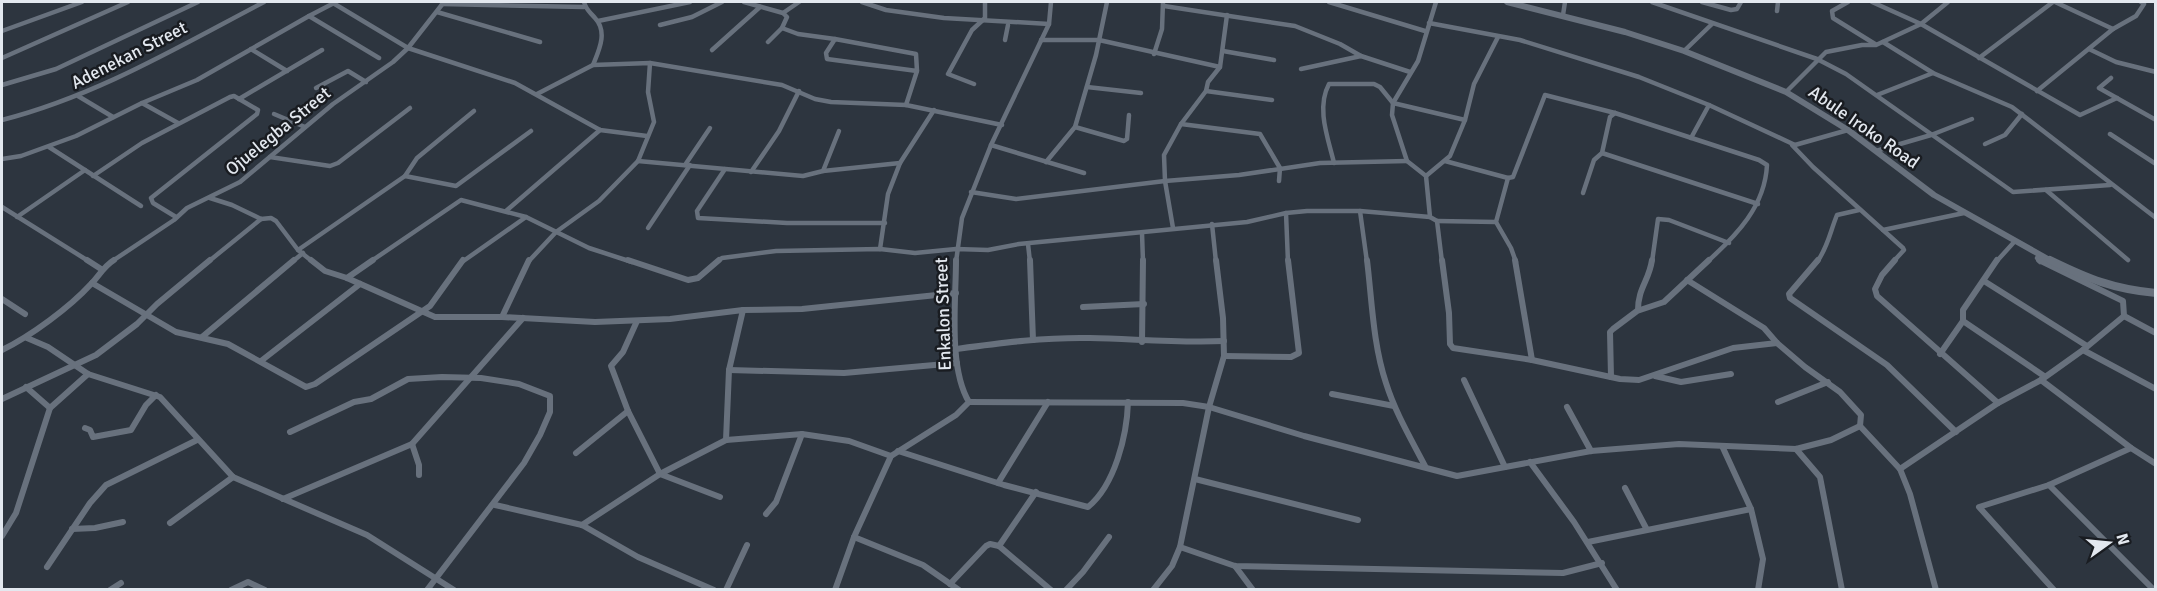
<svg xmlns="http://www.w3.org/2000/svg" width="2157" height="591" font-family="Signika,sans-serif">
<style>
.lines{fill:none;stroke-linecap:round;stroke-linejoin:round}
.minor-far1{stroke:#68717d;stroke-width:4.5}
.minor{stroke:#68717d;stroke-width:6}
.tertiary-far1{stroke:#68717d;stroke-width:6}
.tertiary{stroke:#68717d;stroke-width:8}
.labels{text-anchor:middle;stroke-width:5;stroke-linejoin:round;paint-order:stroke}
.street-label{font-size:18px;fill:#e3e8ef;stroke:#191c21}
</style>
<rect width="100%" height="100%" fill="#2d353f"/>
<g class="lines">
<g class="minor-far1">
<path d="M 584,2 C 586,10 590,12 595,18 C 608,32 599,50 593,65"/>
<polyline points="744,2 783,13 787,17 782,28 768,42"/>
<polyline points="862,2 886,10 944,18 1049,24"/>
<polyline points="1329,2 1425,31"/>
<polyline points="1436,2 1418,61 1393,103 1392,115 1407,161 1426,176 1430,217 1437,221 1442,262"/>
<polyline points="1652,2 1817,59 1846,74 2013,192 2110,185"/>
<polyline points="1702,2 1731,10 1737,9 1741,2"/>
<polyline points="1848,2 1832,11 1833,18 1875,44"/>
<polyline points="1872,2 1921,24 2080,115 2117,98"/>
<polyline points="333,3 408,48 515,83 600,130 647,136"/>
<polyline points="442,4 584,7"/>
<polyline points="1164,6 1295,26 1340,44 1361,56 1410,72"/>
<polyline points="1777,11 1778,2"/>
<polyline points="437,12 540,42"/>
<polyline points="783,13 799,2"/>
<polyline points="1563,15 1565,2"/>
<polyline points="309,16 334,3"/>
<polyline points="598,21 690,2"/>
<polyline points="1429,23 1520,40 1639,77 1709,105 1795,145 1792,145 1813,167 1903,248 1904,250 1893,262"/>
<polyline points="660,25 692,17 722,2"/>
<polyline points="782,28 798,34 835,39"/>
<polyline points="2113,29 2136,16 2144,4 2141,2"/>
<polyline points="2,31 82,2"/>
<polygon points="835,39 916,54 917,71 827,59 826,53"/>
<polyline points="1005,40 1008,25"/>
<polyline points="1041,40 1099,40 1220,67"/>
<polyline points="1883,42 1933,73 2012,107 2156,218"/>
<polyline points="251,49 287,71"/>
<polyline points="2089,49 2116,62 2156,72"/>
<polyline points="712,50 760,7"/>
<polyline points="1223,51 1274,60"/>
<polyline points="1684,51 1712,24"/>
<polyline points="1154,54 1162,29 1163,2"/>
<polyline points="2,58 128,2"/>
<polyline points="1979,58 2053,2"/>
<polyline points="1301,69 1361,56"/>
<polyline points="2111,78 2099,88 2156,120"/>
<polyline points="974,84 948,74 972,30 985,18 985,2"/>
<polyline points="2,85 56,69 198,2"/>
<polyline points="1087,87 1141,93"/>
<polyline points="316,88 348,71 366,82"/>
<polyline points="1206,91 1272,100"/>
<polyline points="2037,91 2113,29 2055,2"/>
<polyline points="1786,92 1826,52 1862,45 1876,45 1921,24 1948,2"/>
<polyline points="537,94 593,65 650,63 782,85 815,99 831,102 906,105 1002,125"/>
<polyline points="1877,95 1933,73"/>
<polyline points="78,96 113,117"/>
<polyline points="239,99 322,50"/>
<polyline points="142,103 178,123"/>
<polyline points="906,105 917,71"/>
<polyline points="274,114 305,127"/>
<path d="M 2,120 C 96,96 178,47 264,2"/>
<polyline points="1181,124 1260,134 1280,168 1279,181"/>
<polyline points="1075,127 1124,141 1127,139 1129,115"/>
<polyline points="2110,134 2156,164"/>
<polyline points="1691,138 1709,105"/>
<polyline points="1985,144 2005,135 2022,114"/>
<polyline points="991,145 1084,173"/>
<polyline points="1795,145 1848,130"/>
<polyline points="49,147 141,206"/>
<polyline points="1876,151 1931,135 1972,119"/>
<polyline points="1602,153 1758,204"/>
<polyline points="270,157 330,166 338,163 410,108"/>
<polyline points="2,159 21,156 76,136 142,103 197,80 309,16 379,58"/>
<polyline points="638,161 803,176 823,171 900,163"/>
<path d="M 1445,161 L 1508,178 L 1513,177 L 1545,95 L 1615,113 L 1759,160 L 1767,165 C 1765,206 1737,235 1707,262"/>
<polyline points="1046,162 1075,127 1096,55 1107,2"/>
<path d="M 1334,163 C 1328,138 1316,108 1329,84 L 1374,84 L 1380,87 L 1393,103 L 1465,120"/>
<polyline points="685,165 710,128"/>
<polyline points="725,169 697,211 698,218 787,223 885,223"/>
<polyline points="823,171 839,131"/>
<polyline points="751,172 779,131 799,91"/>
<polyline points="93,176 142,143 230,97 234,96 258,110 257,114 151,198 153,203 176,217"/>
<polyline points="405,176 456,186 531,131"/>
<polyline points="1426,176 1450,156 1465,120 1474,84 1498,37"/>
<polyline points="1508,178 1496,222 1511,248 1516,262"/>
<polyline points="2046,190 2128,260"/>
<polyline points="971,192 1016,199 1165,181 1239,175 1320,163 1407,161"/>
<polyline points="1583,193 1594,160 1602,153 1610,117 1615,113"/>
<polyline points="210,198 232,205 261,219 271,218 276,221 298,250 313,262"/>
<polyline points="2,207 90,262"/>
<polyline points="506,211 600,130"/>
<polyline points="1360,211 1367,262"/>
<polyline points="1286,213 1288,262"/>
<polyline points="17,217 85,170"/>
<polyline points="1437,221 1496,222"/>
<polyline points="1212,224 1216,262"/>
<polyline points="648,228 690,165"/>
<polyline points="1173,228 1165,181 1164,155 1181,124 1206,91 1208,82 1220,67 1227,15"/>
<polyline points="1883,230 1964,213"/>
<polyline points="1142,233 1143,262"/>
<polyline points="1028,244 1030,262"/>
<polyline points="880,249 888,194 900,163 934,110"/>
<polyline points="298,250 405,176 417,158 474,111"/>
<polyline points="2039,255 2037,258 2040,262"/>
<polyline points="111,262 174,220 187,208 240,182 333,104 393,62 408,48 444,2"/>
<polyline points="208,262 261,219"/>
<polyline points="292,262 303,253"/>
<polyline points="370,262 461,200 526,217 589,248 632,262"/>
<polyline points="462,262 526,217"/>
<polyline points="528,262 556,232 599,201 638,161 654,122 648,92 650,63"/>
<polyline points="717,262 722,258 776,251 880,249 915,253 956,249 988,250 1019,244 1247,222 1286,213 1307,211 1360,211 1430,217"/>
<polyline points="956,262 962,218 991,145 1049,24 1051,2"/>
<polyline points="1652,262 1658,219 1669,220 1729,243"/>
<path d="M 1817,262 C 1828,247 1830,232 1837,215 L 1859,210"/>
<polyline points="1996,262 2015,241"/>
</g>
<g class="minor">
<polyline points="87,260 101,269"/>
<polyline points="311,260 325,271 347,278 435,317 502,317 595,322 670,319 743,310 802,309 956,293"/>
<polyline points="628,260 688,280 698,278 719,260"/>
<polyline points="1030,260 1033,340"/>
<path d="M 1367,260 C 1372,301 1373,344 1386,383 C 1395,412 1411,439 1425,466"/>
<polyline points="1442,260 1449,313 1450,344 1453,348 1532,360 1620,379 1639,380 1733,348 1777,343"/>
<polyline points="1515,260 1532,360"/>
<polyline points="1818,260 1789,294 1790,298 1887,365 1956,432"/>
<polyline points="1895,260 1882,275 1875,289 1877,296 1998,403"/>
<polyline points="347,278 373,260"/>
<polyline points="1687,280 1764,328 1777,343 1805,367 1840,392 1861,415 1860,426 1900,469 1910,494 1936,590"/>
<polyline points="1984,281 2087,346"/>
<polyline points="92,283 176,332 228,344 306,387 315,384 430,306 463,260"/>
<polyline points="2,299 25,314"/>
<polyline points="1083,307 1144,304"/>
<path d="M 1638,310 C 1638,288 1649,281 1652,260"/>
<polyline points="2124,316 2156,333"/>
<polyline points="502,317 529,260"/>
<polyline points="637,321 623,352 611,366 628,411 660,474 720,497"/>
<polyline points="1963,321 2044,376"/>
<polyline points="202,337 294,260"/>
<polyline points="27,338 48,347 88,374 160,397 233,477 367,535 454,590"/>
<polyline points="1142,342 1143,260"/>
<path d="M 956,349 C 1001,343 1045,337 1090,338 C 1136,339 1178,343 1224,341"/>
<path d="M 2,350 C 31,336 70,307 91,284 C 100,275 103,267 114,260"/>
<polyline points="2083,350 2156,389"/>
<polyline points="1940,354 1963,321 1963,310 1997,260"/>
<polyline points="1224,356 1291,357 1299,353 1288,260"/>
<polyline points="261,361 360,284"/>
<polyline points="729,370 844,373 957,363"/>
<polyline points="1655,376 1681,382 1731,374"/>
<polyline points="1611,377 1610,332 1613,329 1637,311 1664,302 1709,260"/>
<polyline points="1464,380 1505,467"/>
<polyline points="2041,380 2131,448 2156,464"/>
<polyline points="26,387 50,408"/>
<polyline points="1332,394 1394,406"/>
<polyline points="2,399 96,355 137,324 157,304 210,260"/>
<polyline points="969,402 1183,403 1209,407 1304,436 1457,476 1591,451 1679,444 1796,449 1831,440 1860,426"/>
<polyline points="1778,402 1828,382"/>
<polyline points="1567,407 1591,451"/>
<polyline points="85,428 90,430 93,437 131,430 146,405 156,395"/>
<polyline points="290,432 354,402 371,399 408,379 442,377 481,378 519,384 550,396 550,412 540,435 524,463 427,590"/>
<polyline points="726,440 729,370 743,310"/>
<polyline points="412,444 419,465 419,475"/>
<polyline points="1723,448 1751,509 1763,559 1758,590"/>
<polyline points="1796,449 1820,477 1842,590"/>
<path d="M 898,451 L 1004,485 L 1088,507 C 1115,485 1127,435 1128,402"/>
<polyline points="576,453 628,411"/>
<polyline points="1530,462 1574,522 1617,590"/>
<polyline points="1900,469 1998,403 2041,380 2083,350 2124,316 2123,301 2039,260"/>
<polyline points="1195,479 1358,520"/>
<polyline points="998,483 1048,402"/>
<polyline points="2049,485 2154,590"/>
<polyline points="1625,488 1646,528"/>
<polyline points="283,499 412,444 523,318"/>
<polyline points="495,505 582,525 638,557 714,590"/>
<polyline points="766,514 776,502 802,434"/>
<polyline points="170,523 233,477"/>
<polyline points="582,525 660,474 726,440 802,434 849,441 891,456"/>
<polyline points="72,529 95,528 123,522"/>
<polyline points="2,536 16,513 50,408 88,374"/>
<polyline points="854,537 923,565 959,590"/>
<polyline points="1588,542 1751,509"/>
<polyline points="999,546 1051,590"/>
<polyline points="1180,547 1235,566 1563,573 1602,563"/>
<polyline points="1235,566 1253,590"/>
<polyline points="47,567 90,503 106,485 197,440"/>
<polyline points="950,584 986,546 990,544 999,546 1036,492"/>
<polyline points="110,590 121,583"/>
<polyline points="231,590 248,582 265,590"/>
<polyline points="726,590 747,545"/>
<path d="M 835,590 L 854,537 L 891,456 L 956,415 L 969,402 C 948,367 956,301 956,260"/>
<polyline points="1066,590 1083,572 1109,537"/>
<polyline points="1153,590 1172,566 1180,547 1209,407 1224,356 1223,318 1216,260"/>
<polyline points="2054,590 1979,507 2049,485 2131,448"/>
</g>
<polyline class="tertiary-far1" points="1507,2 1625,32 1684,51 1786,92 1848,130 1934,195 2053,262"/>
<path class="tertiary" d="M 2050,260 C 2089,279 2113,289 2156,293"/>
</g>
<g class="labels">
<g class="street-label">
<text transform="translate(129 55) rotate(-27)" y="6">Adenekan Street</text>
<text transform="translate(1864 127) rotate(35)" y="6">Abule Iroko Road</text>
<text transform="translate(278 131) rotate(-39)" y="6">Ojuelegba Street</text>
<text transform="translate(943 314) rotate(-92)" y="6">Enkalon Street</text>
</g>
</g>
<rect width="2157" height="591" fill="none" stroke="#e3e8ef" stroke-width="6"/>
<g transform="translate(2109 543) rotate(75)" stroke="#191c21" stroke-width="4.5" paint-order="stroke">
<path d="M0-4.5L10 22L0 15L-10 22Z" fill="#e3e8ef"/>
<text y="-9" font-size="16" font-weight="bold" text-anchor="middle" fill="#e3e8ef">N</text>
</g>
</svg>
